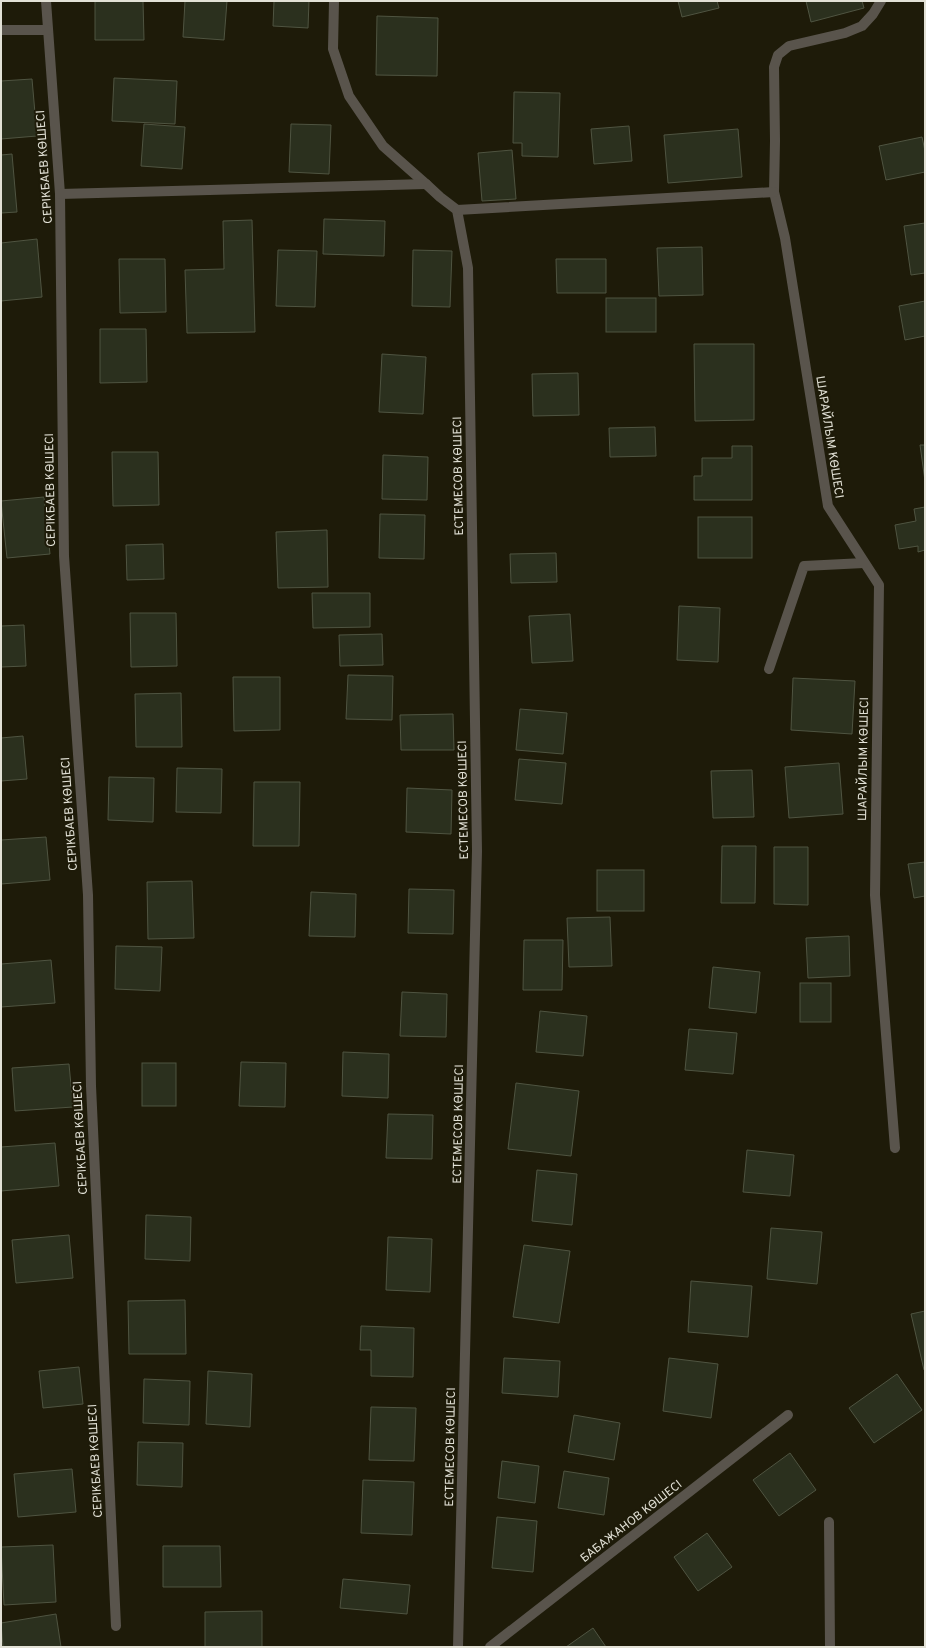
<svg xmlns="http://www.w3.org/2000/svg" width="926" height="1648" font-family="Overpass,sans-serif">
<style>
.building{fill:#2b301e;stroke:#4f5441}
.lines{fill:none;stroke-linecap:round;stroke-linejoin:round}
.lane{stroke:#59544c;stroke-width:10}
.street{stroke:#59544c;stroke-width:10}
.labels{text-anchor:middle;stroke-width:4;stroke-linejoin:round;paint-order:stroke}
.street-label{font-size:12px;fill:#e2e1d6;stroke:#1e1b09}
</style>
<rect width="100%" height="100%" fill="#1e1b09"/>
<g class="building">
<polygon points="95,1 143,1 144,40 95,40"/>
<polygon points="185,1 227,1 224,40 183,37"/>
<polygon points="274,1 309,1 308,28 273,26"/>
<polygon points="678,1 717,1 719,8 682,17"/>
<polygon points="806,1 862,1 864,8 811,22"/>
<polygon points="377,16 438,18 437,76 376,75"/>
<polygon points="114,78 177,81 175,124 112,121"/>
<polygon points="32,79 37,136 1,139 1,81"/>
<polygon points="514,92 560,93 558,157 522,156 522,143 513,143"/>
<polygon points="144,124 185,127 182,169 141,166"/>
<polygon points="291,124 331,125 329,174 289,172"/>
<polygon points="629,126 632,161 594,164 591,129"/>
<polygon points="738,129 742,177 668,183 664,135"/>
<polygon points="922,137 925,151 925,172 886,180 879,146"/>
<polygon points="512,150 516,199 482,201 478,153"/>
<polygon points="12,154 17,212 1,213 1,155"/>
<polygon points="324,219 385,221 384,256 323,254"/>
<polygon points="252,220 255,332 187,333 185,270 224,269 223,221"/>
<polygon points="925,223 925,273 911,275 904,226"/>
<polygon points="37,239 42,297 1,301 1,243"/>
<polygon points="702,247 703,295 659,296 657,248"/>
<polygon points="278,250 317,251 315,307 276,306"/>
<polygon points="413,250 452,251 450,307 412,306"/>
<polygon points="119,259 165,259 166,312 120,313"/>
<polygon points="556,259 606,259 606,293 557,293"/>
<rect x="606" y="298" width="50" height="34"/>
<polygon points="925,301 925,336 905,340 899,306"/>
<polygon points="100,329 146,329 147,382 100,383"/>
<polygon points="694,344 754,344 754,420 695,421"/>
<polygon points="382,354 426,357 423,414 379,412"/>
<polygon points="578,373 579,415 533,416 532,374"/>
<polygon points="655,427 656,456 610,457 609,428"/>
<polygon points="920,445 925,445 925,481"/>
<polygon points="732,446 752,446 752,500 694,500 694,476 702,476 702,458 732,458"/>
<polygon points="112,452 158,452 159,505 113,506"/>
<polygon points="383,455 428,457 427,500 382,499"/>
<polygon points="44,497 50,554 7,558 1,501"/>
<polygon points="925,507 925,550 918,552 918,546 899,549 895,525 916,521 914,509"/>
<polygon points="380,514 425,515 424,559 379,558"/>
<rect x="698" y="517" width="54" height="41"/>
<polygon points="327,530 328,587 278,588 276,532"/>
<polygon points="163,544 164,579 127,580 126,545"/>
<polygon points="556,553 557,582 511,583 510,554"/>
<polygon points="312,593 370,593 370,627 313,628"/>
<polygon points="679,606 720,608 718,662 677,660"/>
<polygon points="130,613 176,613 177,666 131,667"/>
<polygon points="570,614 573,661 532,663 529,616"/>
<polygon points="24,625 26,666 1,667 1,626"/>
<polygon points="382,634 383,665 340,666 339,635"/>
<polygon points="348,675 393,676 392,720 346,719"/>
<polygon points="233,677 280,677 280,730 234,731"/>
<polygon points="793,678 855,681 852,734 791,730"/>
<polygon points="181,693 182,747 136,747 135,694"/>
<polygon points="520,709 567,713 563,754 516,750"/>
<polygon points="453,714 454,750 401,750 400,715"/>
<polygon points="23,736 27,779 1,781 1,738"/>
<polygon points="519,759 566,763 562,804 515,800"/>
<polygon points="839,763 843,814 789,818 785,767"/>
<polygon points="177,768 222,769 221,813 176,812"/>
<polygon points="752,770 754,817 713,818 711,771"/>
<polygon points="109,777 154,778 153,822 108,820"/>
<polygon points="254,782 300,782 299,846 253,846"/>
<polygon points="407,788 452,790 451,834 406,832"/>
<polygon points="46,837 50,880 1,884 1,840"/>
<polygon points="722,846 756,846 755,903 721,903"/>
<polygon points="774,847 808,847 808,905 774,904"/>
<polygon points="925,862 925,896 914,898 908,864"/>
<rect x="597" y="870" width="47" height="41"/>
<polygon points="192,881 194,938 148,939 147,882"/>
<polygon points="409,889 454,890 453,934 408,933"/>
<polygon points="311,892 356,894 355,937 309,936"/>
<polygon points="610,917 612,966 569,967 567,918"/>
<polygon points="849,936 850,976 808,978 806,938"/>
<polygon points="524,940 563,940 562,990 523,990"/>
<polygon points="116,946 162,947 160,991 115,989"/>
<polygon points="51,960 55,1003 1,1007 1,964"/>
<polygon points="713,967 760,972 756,1013 709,1008"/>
<rect x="800" y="983" width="31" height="39"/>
<polygon points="402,992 447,994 446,1037 400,1036"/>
<polygon points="540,1011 587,1016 583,1056 536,1052"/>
<polygon points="689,1029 737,1033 733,1074 685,1070"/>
<polygon points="343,1052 389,1054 388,1098 342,1096"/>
<polygon points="241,1062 286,1063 285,1107 239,1106"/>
<rect x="142" y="1063" width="34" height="43"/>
<polygon points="69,1064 73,1107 15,1111 12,1068"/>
<polygon points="516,1083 579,1091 571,1156 508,1149"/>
<polygon points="388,1114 433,1115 432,1159 386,1158"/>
<polygon points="55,1143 59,1186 1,1191 1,1147"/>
<polygon points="747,1150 794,1155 790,1196 743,1192"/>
<polygon points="537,1170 577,1174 572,1225 532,1221"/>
<polygon points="146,1215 191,1217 190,1261 145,1259"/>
<polygon points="771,1228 822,1232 817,1284 767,1279"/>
<polygon points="69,1235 73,1278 16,1283 12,1240"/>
<polygon points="388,1237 432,1239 430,1292 386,1290"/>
<polygon points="524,1245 570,1251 559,1323 513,1317"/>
<polygon points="691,1281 752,1286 748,1337 688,1332"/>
<polygon points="185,1300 186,1354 129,1354 128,1301"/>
<polygon points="925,1311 925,1370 924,1370 911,1314"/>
<polygon points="361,1326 414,1328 413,1377 371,1376 371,1350 360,1350"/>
<polygon points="504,1358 560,1361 558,1397 502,1393"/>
<polygon points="669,1358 718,1364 711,1418 663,1411"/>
<polygon points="79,1367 83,1404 43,1408 39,1371"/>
<polygon points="208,1371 252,1374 250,1427 206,1424"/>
<polygon points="897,1374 922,1410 874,1443 849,1408"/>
<polygon points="144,1379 190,1381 189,1425 143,1423"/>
<polygon points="371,1407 416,1408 414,1461 369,1460"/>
<polygon points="574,1415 620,1423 614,1460 568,1452"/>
<polygon points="138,1442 183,1443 182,1487 137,1485"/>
<polygon points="790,1453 816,1490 779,1516 753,1480"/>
<polygon points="502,1461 539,1466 535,1503 498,1498"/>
<polygon points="72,1469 76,1512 18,1517 14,1474"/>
<polygon points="564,1471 609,1478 604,1515 558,1508"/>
<polygon points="363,1480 414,1482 412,1535 361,1533"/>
<polygon points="497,1517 537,1521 533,1572 492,1568"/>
<polygon points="707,1533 732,1567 698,1591 674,1557"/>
<polygon points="53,1545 56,1602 4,1605 1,1547"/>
<polygon points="163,1546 220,1546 221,1587 163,1587"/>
<polygon points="343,1579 410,1585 407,1614 340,1608"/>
<polygon points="262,1611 262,1647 205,1647 205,1612"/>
<polygon points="56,1614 61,1647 3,1647 1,1623"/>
<polygon points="593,1628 606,1647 566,1647"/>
</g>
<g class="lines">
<g class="lane">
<polyline points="769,669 804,566 864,563"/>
<polyline points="829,1522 830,1647"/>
</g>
<g class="street">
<polyline points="46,1 60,194 64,556 88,895 91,1086 116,1626"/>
<polyline points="334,1 333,49 349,96 383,146 426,184 440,197 457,210 468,268 477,851 458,1647"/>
<polyline points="881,1 873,14 862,26 845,33 789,46 778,55 774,67 775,141 774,192 785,238 828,506 879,585 875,895 895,1148"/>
<polyline points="1,30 48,30"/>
<polyline points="60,194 426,184"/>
<polyline points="457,210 774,192"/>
<polyline points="490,1647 788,1415"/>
</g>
</g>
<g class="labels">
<g class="street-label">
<text transform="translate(44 167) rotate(-94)" y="4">СЕРІКБАЕВ КӨШЕСІ</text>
<text transform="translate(830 437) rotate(81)" y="4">ШАРАЙЛЫМ КӨШЕСІ</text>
<text transform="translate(458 476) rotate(-91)" y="4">ЕСТЕМЕСОВ КӨШЕСІ</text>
<text transform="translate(50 490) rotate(-91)" y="4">СЕРІКБАЕВ КӨШЕСІ</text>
<text transform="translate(863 759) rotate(-89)" y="4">ШАРАЙЛЫМ КӨШЕСІ</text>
<text transform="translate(463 800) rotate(-91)" y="4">ЕСТЕМЕСОВ КӨШЕСІ</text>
<text transform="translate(69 814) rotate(-94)" y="4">СЕРІКБАЕВ КӨШЕСІ</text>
<text transform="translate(458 1124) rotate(-89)" y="4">ЕСТЕМЕСОВ КӨШЕСІ</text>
<text transform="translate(80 1138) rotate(-93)" y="4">СЕРІКБАЕВ КӨШЕСІ</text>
<text transform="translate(450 1447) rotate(-89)" y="4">ЕСТЕМЕСОВ КӨШЕСІ</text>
<text transform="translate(95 1461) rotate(-93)" y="4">СЕРІКБАЕВ КӨШЕСІ</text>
<text transform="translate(631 1521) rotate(-38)" y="4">БАБАЖАНОВ КӨШЕСІ</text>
</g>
</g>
<rect width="926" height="1648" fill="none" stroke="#e2e1d6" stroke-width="4"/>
</svg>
